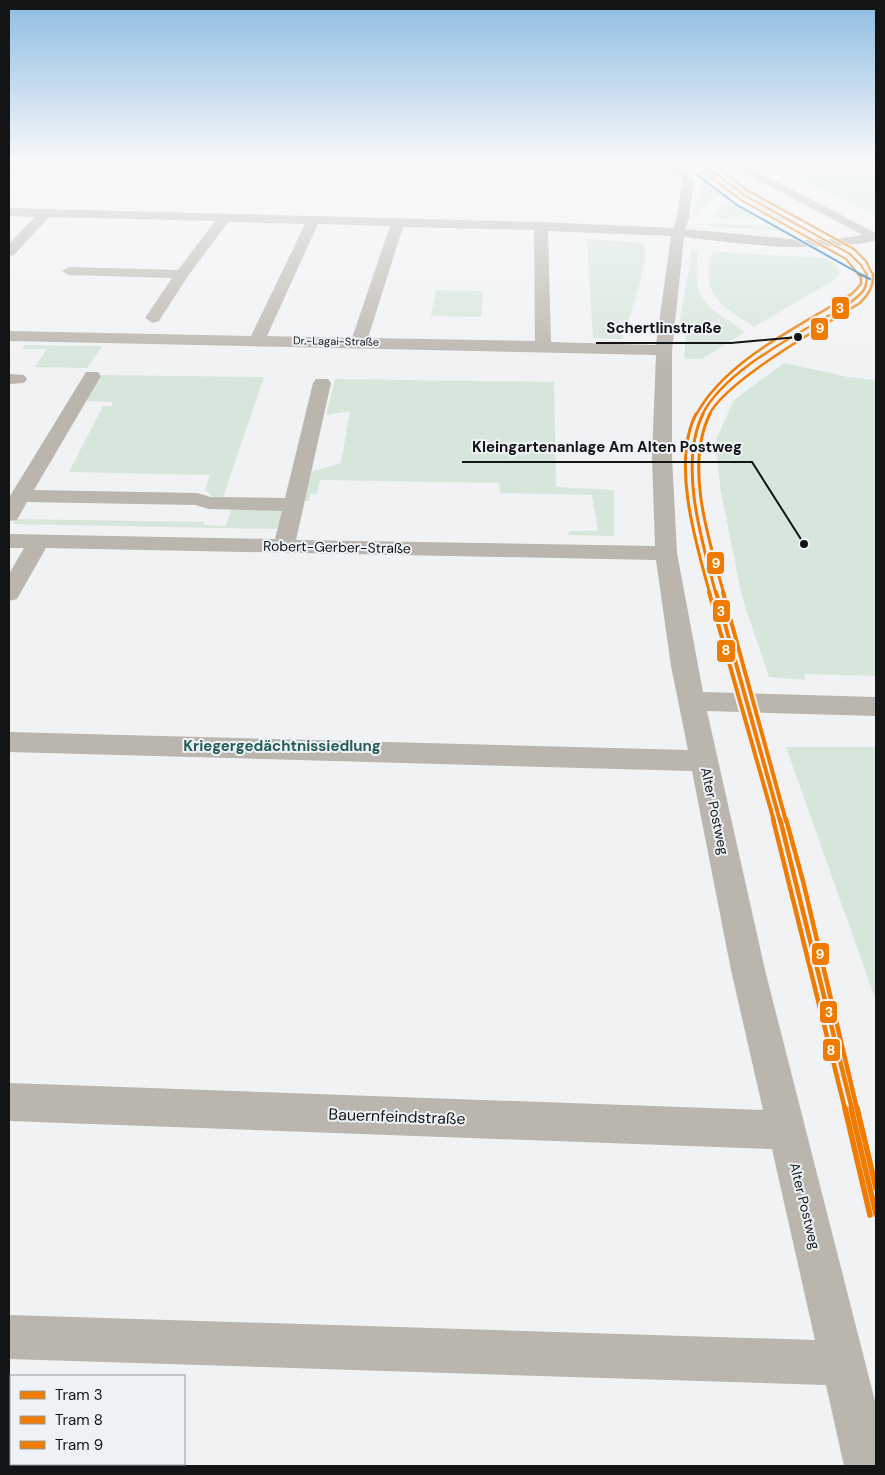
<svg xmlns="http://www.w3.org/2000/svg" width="885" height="1475" font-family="'DM Sans',sans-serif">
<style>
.green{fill:#d6e6db}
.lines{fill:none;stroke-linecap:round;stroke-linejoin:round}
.canal{fill:#a7c9d9;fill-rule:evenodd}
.minor{fill:#bab5ad;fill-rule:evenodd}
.major{fill:#bab6ad;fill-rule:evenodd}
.tram-1-far5-casing{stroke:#eef2f6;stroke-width:4}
.tram-1-far4-casing{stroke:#eef2f6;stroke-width:5}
.tram-1-far3-casing{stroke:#eef2f6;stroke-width:6}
.tram-1-far2-casing{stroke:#eef2f6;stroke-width:8}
.tram-1-far1-casing{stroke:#eef2f6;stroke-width:8}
.tram-1-casing{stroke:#eef2f6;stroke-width:9}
.tram-2-far5-casing{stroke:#eef2f6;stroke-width:4}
.tram-2-far4-casing{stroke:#eef2f6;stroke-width:5}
.tram-2-far3-casing{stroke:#eef2f6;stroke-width:6}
.tram-2-far2-casing{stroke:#eef2f6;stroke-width:8}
.tram-2-far1-casing{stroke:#eef2f6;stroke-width:8}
.tram-2-casing{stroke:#eef2f6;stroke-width:9}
.tram-3-far5-casing{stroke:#eef2f6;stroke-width:4}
.tram-3-far4-casing{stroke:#eef2f6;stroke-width:5}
.tram-3-far3-casing{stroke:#eef2f6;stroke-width:6}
.tram-3-far2-casing{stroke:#eef2f6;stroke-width:8}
.tram-3-far1-casing{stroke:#eef2f6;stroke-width:8}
.tram-3-casing{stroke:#eef2f6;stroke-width:9}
.tram-4-far1-casing{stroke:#eef2f6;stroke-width:4}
.tram-4-casing{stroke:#eef2f6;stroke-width:5}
.tram-1-far5{stroke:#ef7c00;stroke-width:2}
.tram-1-far4{stroke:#ef7c00;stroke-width:2.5}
.tram-1-far3{stroke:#ef7c00;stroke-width:3}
.tram-1-far2{stroke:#ef7c00;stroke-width:4}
.tram-1-far1{stroke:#ef7c00;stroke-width:4.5}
.tram-1{stroke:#ef7c00;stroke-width:5.5}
.tram-2-far5{stroke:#ef7c00;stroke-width:2}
.tram-2-far4{stroke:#ef7c00;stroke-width:2.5}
.tram-2-far3{stroke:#ef7c00;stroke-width:3}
.tram-2-far2{stroke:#ef7c00;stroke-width:4}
.tram-2-far1{stroke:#ef7c00;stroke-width:4.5}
.tram-2{stroke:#ef7c00;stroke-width:5.5}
.tram-3-far5{stroke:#ef7c00;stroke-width:2}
.tram-3-far4{stroke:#ef7c00;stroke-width:2.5}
.tram-3-far3{stroke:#ef7c00;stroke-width:3}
.tram-3-far2{stroke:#ef7c00;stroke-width:4}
.tram-3-far1{stroke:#ef7c00;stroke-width:4.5}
.tram-3{stroke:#ef7c00;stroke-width:5.5}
.tram-4-far1{stroke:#0068b3;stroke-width:2}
.tram-4{stroke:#0068b3;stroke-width:2.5}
.labels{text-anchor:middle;stroke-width:4;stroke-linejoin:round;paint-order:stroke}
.far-street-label{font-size:11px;fill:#121415;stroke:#eef2f6}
.street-label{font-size:14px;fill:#121415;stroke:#eef2f6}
.neighbourhood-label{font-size:15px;font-weight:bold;fill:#265e56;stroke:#eef2f6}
.near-street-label{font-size:16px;fill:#121415;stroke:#eef2f6}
.leader{fill:none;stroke:#121415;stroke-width:2}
.callout-dot{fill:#121415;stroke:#eef2f6;stroke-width:2}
.callout-label{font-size:15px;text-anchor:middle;font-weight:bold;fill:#121415;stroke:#eef2f6;stroke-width:4;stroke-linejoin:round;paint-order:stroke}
.line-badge{stroke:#eef2f6;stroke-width:2}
.badge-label{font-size:14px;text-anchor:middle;font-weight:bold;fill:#fff}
</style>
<rect width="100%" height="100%" fill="#f0f2f4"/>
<g class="green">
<polygon points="686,164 716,164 741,183 801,217 797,217 781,209 767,211 785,220 781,221 759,210 698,168"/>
<polygon points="769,164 876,164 876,216"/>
<polygon points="703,179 723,193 693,214"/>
<polygon points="731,201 766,219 719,219 711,216"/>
<polygon points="712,223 777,227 787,231 710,227"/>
<path d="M 587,239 L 644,243 C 650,264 629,316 622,339 L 593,338 Z"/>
<path d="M 692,250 L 698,251 C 691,303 706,304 745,332 L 702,359 L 686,359 L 684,356 L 687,325 L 679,324 Z"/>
<path d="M 717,252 L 824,258 C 834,261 838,264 839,274 L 834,280 L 754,327 C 721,304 702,299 711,254 Z"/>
<polygon points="436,290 483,291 481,317 431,316"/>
<polygon points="25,345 102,346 87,368 35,367 47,349 21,349"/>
<polygon points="784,363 848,377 876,380 876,676 804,674 805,680 769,677 742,597 721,492 715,442 734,400"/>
<polygon points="102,375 264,377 223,497 213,497 205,490 210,475 69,472 103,406 111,406 113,402 86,401"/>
<polygon points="335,379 554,382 556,487 614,490 614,536 568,535 570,531 598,531 592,495 500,493 499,483 320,480 317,494 310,494 309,501 305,501 311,472 341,463 350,411 326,415"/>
<polygon points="237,509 283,511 279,528 274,529 13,524 16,519 204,522 204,525 226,526 231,510"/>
<polygon points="786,747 876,747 876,1001"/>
</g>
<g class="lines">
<polygon class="canal" points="859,164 876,164 876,172 862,168"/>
<g class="minor">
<polygon points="14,164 27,164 13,176 9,177 9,168"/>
<path d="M 653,164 C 669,163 685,166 694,180 L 689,218 L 685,229 L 800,240 L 836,239 L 876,233 L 876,241 C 812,253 749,245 684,237 L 672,351 L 672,457 L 677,553 L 703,692 L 876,697 L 876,716 L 707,711 L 765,970 L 876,1405 L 876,1466 L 844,1466 L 826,1385 L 9,1359 L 9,1315 L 815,1340 L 772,1149 L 9,1121 L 9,1083 L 763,1110 L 731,970 L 692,771 L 9,752 L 9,732 L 688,750 L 671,666 L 656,560 L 46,548 L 17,599 L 9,601 L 9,574 L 24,548 L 9,548 L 9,534 L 275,539 L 282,511 L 209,509 L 195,505 L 27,502 L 17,520 L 9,521 L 10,496 L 86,372 L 98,372 L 101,376 L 34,490 L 197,493 L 211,497 L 285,498 L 313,383 L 316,379 L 328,379 L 331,383 L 296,540 L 655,546 L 652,457 L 656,355 L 9,341 L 9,331 L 251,336 L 305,224 L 228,222 L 188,276 L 159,321 L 153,323 L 145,318 L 172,278 L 69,275 L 62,271 L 69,267 L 178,270 L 215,221 L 49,217 L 14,255 L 9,256 L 9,244 L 35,217 L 9,216 L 9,208 L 541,222 L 673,228 L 677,218 L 682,180 L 680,176 ZM 318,224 L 390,226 L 352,338 L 267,336 ZM 403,227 L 534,230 L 535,341 L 368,338 ZM 548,231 L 671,236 L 656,345 L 551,342 Z"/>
<polygon points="9,374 24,375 27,379 24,383 9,384"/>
</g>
<polygon class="major" points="728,164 742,164 876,233 876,242"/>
<defs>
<polyline id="tram-1-far5" points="704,164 744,195 850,254 861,265 867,275"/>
<path id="tram-1-far4" d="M 702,415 C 723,374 783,342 821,320 C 833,313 848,306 857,297 C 865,291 868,283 866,274"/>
<path id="tram-1-far3" d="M 703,414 C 678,464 702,542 716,594"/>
<polyline id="tram-1-far2" points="716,592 780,821"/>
<polyline id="tram-1-far1" points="780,819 852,1109"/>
<polyline id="tram-1" points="851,1108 876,1214"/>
<polyline id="tram-2-far5" points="700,169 741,200 846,259 859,275"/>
<path id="tram-2-far4" d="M 696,415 C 726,359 801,326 853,293 L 861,284 L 861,277 L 858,274"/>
<path id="tram-2-far3" d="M 696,414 C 671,462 696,544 710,594"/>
<polyline id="tram-2-far2" points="709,592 774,821"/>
<polyline id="tram-2-far1" points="773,819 845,1109"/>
<polyline id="tram-2" points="845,1108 870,1215"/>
<polyline id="tram-3-far5" points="714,164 747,190 854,249 866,261 873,275"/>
<path id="tram-3-far4" d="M 709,415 C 726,380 825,325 860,303 C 869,294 874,286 873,274"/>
<path id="tram-3-far3" d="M 710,414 C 684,465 709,541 724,594"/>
<polyline id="tram-3-far2" points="723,592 786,821"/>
<polyline id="tram-3-far1" points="786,819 803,881 857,1109"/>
<polyline id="tram-3" points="857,1108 876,1188"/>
<polyline id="tram-4-far1" points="696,174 737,205 862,275"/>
<polyline id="tram-4" points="860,274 870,279"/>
</defs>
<use href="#tram-1-far5" class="tram-1-far5-casing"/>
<use href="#tram-1-far4" class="tram-1-far4-casing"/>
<use href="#tram-1-far3" class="tram-1-far3-casing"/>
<use href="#tram-1-far2" class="tram-1-far2-casing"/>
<use href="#tram-1-far1" class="tram-1-far1-casing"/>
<use href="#tram-1" class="tram-1-casing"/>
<use href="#tram-2-far5" class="tram-2-far5-casing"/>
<use href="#tram-2-far4" class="tram-2-far4-casing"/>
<use href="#tram-2-far3" class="tram-2-far3-casing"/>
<use href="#tram-2-far2" class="tram-2-far2-casing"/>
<use href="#tram-2-far1" class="tram-2-far1-casing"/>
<use href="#tram-2" class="tram-2-casing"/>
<use href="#tram-3-far5" class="tram-3-far5-casing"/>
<use href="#tram-3-far4" class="tram-3-far4-casing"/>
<use href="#tram-3-far3" class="tram-3-far3-casing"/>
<use href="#tram-3-far2" class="tram-3-far2-casing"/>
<use href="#tram-3-far1" class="tram-3-far1-casing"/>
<use href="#tram-3" class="tram-3-casing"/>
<use href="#tram-4-far1" class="tram-4-far1-casing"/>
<use href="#tram-4" class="tram-4-casing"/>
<use href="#tram-1-far5" class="tram-1-far5"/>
<use href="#tram-1-far4" class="tram-1-far4"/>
<use href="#tram-1-far3" class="tram-1-far3"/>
<use href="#tram-1-far2" class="tram-1-far2"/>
<use href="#tram-1-far1" class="tram-1-far1"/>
<use href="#tram-1" class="tram-1"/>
<use href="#tram-2-far5" class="tram-2-far5"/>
<use href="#tram-2-far4" class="tram-2-far4"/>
<use href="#tram-2-far3" class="tram-2-far3"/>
<use href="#tram-2-far2" class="tram-2-far2"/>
<use href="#tram-2-far1" class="tram-2-far1"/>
<use href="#tram-2" class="tram-2"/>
<use href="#tram-3-far5" class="tram-3-far5"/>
<use href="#tram-3-far4" class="tram-3-far4"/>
<use href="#tram-3-far3" class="tram-3-far3"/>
<use href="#tram-3-far2" class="tram-3-far2"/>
<use href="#tram-3-far1" class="tram-3-far1"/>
<use href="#tram-3" class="tram-3"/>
<use href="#tram-4-far1" class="tram-4-far1"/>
<use href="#tram-4" class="tram-4"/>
</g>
<linearGradient id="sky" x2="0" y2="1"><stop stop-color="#8ebce2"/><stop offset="0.44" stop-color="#f8f9fa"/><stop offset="1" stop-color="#f8f9fa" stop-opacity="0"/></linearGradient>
<rect width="885" height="370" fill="url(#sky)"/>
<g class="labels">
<g class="far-street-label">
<text transform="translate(336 341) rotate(1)" y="4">Dr.-Lagai-Straße</text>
</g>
<g class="street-label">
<text transform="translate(337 547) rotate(1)" y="5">Robert-Gerber-Straße</text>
<text transform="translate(715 811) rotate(78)" y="5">Alter Postweg</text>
<text transform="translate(805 1206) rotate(76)" y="5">Alter Postweg</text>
</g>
<g class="neighbourhood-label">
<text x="282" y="751">Kriegergedächtnissiedlung</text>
</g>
<g class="near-street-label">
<text transform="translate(397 1116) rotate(2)" y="6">Bauernfeindstraße</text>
</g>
</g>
<path class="leader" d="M798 337L731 343H596M804 544L752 462H462"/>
<g class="callout-dot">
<circle cx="798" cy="337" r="5"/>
<circle cx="804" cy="544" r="5"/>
</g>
<g class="callout-label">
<text x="664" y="333">Schertlinstraße</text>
<text x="607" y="452">Kleingartenanlage Am Alten Postweg</text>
</g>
<g class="line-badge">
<rect x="831" y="296" width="19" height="24" rx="5" fill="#ef7c00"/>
<rect x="810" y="317" width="19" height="24" rx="5" fill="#ef7c00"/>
<rect x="706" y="551" width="19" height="24" rx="5" fill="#ef7c00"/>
<rect x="712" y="599" width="19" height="24" rx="5" fill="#ef7c00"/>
<rect x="716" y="639" width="20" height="24" rx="5" fill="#ef7c00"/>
<rect x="811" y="942" width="19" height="24" rx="5" fill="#ef7c00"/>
<rect x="819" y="1000" width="19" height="24" rx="5" fill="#ef7c00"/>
<rect x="822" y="1038" width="19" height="24" rx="5" fill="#ef7c00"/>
</g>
<g class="badge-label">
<text x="840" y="313">3</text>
<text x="820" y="333">9</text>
<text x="716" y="568">9</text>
<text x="721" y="616">3</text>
<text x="726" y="655">8</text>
<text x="820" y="959">9</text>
<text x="829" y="1017">3</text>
<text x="831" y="1055">8</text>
</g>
<rect width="885" height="1475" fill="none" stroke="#121415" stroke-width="20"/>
<rect x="10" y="1375" width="175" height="90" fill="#eef2f6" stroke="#96999c"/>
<rect x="20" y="1391" width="25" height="8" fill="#ef7c00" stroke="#96999c"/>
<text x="55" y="1400" font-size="15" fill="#121415">Tram 3</text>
<rect x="20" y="1416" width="25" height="8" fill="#ef7c00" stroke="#96999c"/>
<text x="55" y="1425" font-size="15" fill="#121415">Tram 8</text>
<rect x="20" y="1441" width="25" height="8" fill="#ef7c00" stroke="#96999c"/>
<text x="55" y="1450" font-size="15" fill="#121415">Tram 9</text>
</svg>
